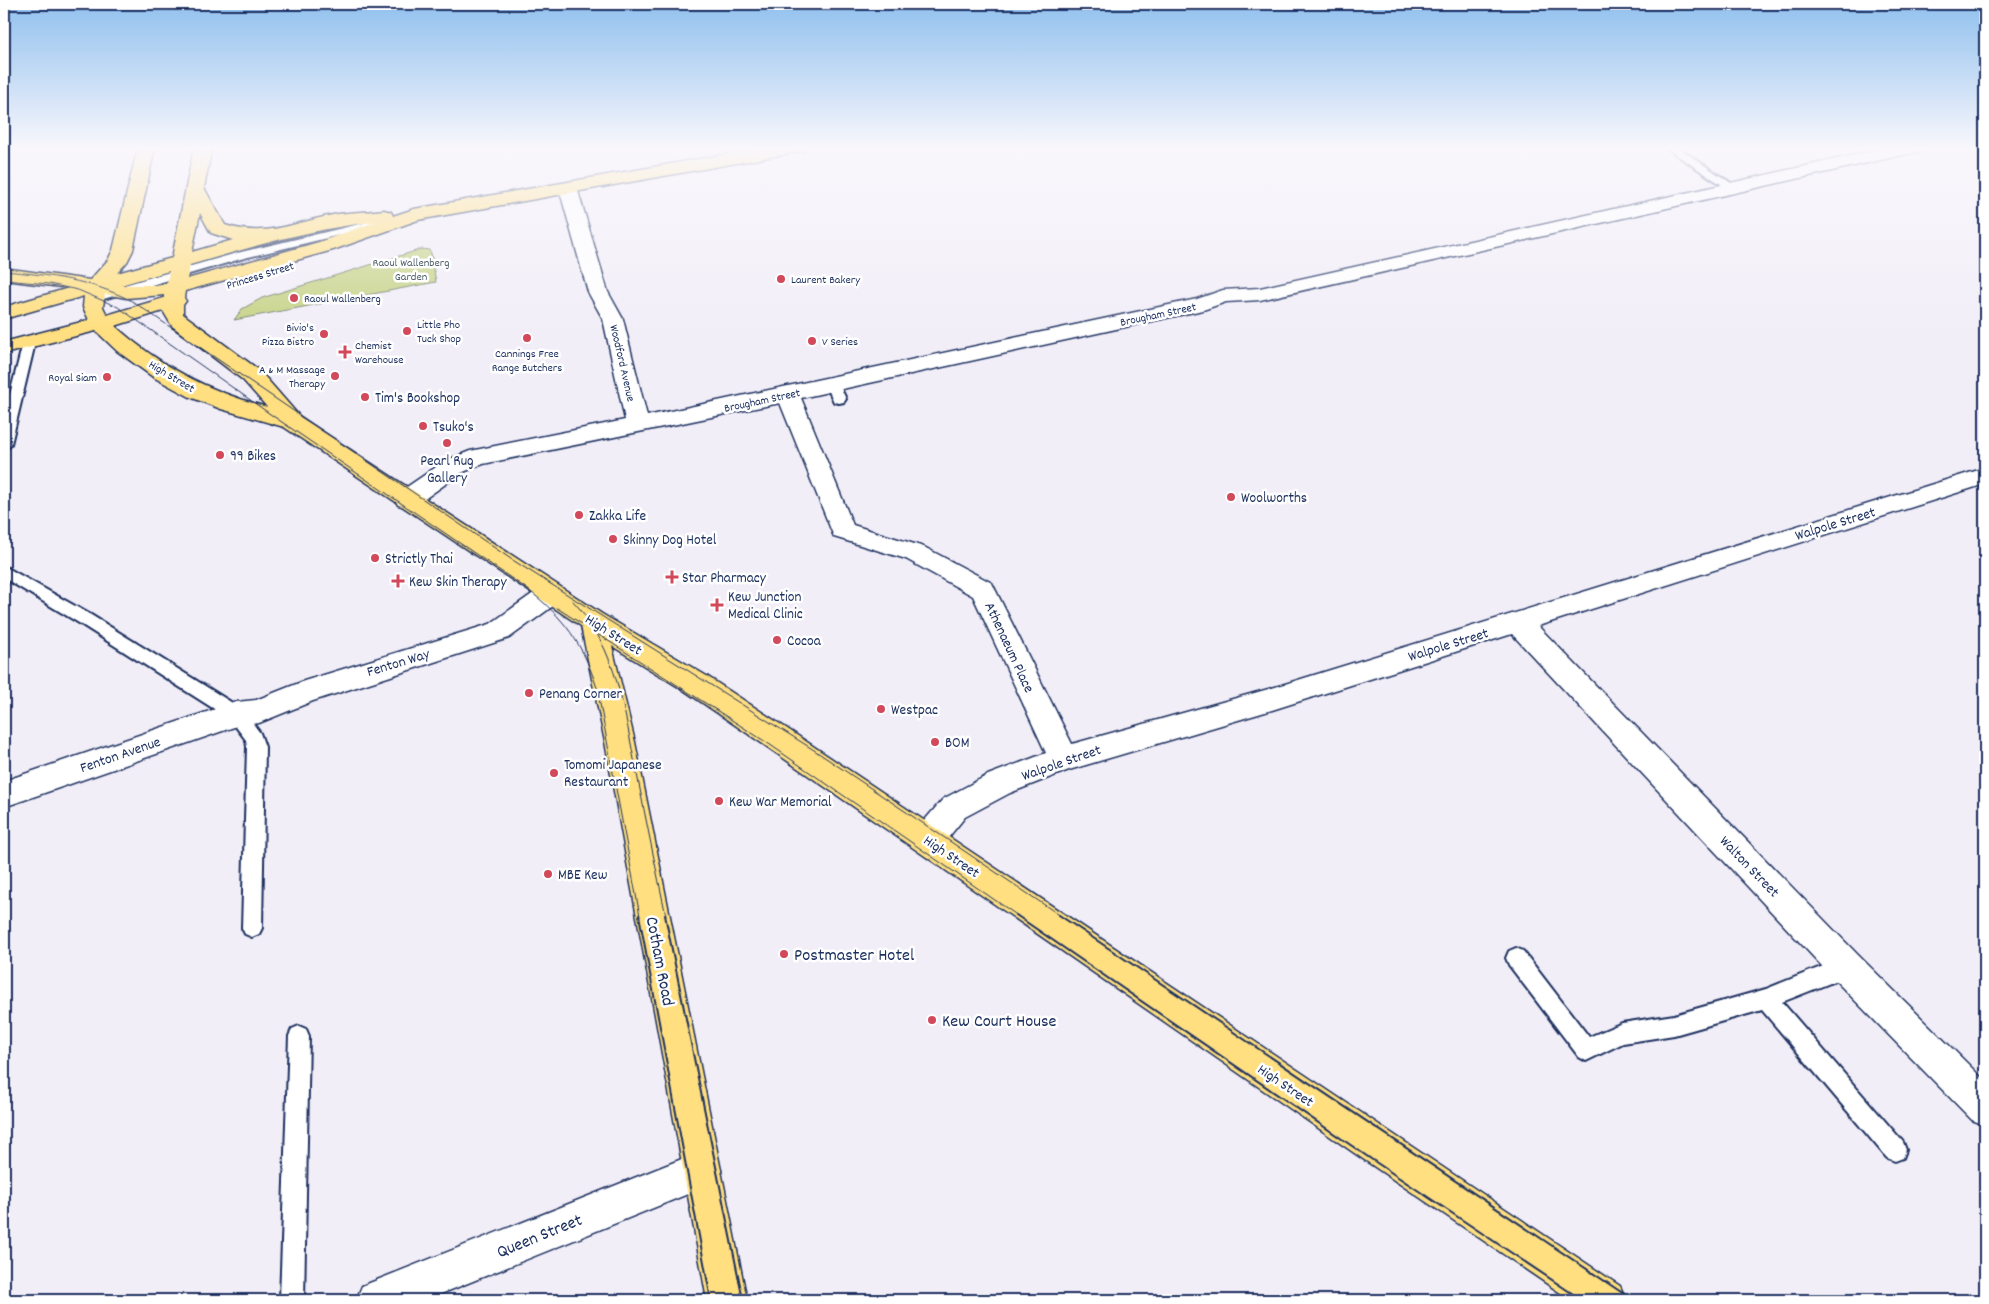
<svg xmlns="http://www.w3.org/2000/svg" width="1989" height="1304" font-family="Dekko,sans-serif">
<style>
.green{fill:#c7d387;stroke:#718172}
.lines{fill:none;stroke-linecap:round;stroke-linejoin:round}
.lane-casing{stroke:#1b2f5e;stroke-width:4}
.street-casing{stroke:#1b2f5e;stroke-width:3}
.primary-casing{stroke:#1b2f5e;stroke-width:3}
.lane{fill:#fff;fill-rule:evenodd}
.street{fill:#fff;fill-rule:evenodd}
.primary{fill:#ffdf80;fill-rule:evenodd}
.tram-far1{stroke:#1b2f5e;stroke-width:1}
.tram{stroke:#1b2f5e;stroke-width:2}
.poi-dot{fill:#d1495b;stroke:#fff;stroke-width:2}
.labels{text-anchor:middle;stroke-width:5;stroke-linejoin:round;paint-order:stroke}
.far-park-label{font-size:12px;fill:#4f606a;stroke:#fff}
.far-street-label{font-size:12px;fill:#1b2f5e;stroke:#fff}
.far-poi-label{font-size:12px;fill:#1b2f5e;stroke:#fff;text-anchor:start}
.poi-label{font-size:15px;fill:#1b2f5e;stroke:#fff;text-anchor:start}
.street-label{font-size:15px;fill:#1b2f5e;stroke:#fff}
.near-poi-label{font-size:18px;fill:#1b2f5e;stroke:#fff;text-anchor:start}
.near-street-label{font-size:18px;fill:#1b2f5e;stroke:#fff}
</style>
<rect width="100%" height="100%" fill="#f2eef8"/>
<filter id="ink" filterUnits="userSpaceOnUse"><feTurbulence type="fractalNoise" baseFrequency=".02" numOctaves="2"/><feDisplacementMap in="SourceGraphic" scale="10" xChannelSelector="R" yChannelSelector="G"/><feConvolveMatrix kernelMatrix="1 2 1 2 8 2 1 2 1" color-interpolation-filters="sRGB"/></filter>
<g filter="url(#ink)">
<polygon class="green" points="422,249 429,250 431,253 436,282 234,320 242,309 262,298"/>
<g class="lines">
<defs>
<g id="lane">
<polygon points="1665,147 1677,147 1737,187 1736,189 1728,189"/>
<polygon points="385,218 389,219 391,221 389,223 244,258 93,302 87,298 89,295 237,253"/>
<polygon points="29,339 35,343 11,444 9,447 4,449 4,418 23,343"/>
<polygon points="833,381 838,382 846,399 844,402 839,403 834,402 826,385"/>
<polygon points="4,566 91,615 242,709 260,733 265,747 262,928 259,934 252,937 245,934 242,928 247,747 246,740 230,719 79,623 4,578"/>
<polygon points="1516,948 1523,951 1589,1037 1622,1023 1674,1015 1766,989 1846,957 1853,960 1856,967 1853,974 1782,1002 1903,1142 1906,1150 1903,1158 1895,1161 1887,1158 1762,1010 1674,1035 1623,1043 1586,1061 1579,1057 1509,965 1506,958 1509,951"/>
<polygon points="299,1026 306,1029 309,1036 304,1300 280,1300 289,1036 292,1029"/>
</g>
<g id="street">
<polygon points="1891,147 1924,147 1922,151 1916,152 1260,300 1226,302 1203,310 801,398 853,525 924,547 992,583 1072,744 1272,688 1985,468 1985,484 1538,626 1858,955 1985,1081 1985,1125 1972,1120 1834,979 1512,634 1272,710 1069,770 1010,793 965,817 939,849 928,853 917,849 912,839 917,829 943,799 988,775 1046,753 973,596 906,559 834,537 780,403 483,464 461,473 416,505 407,507 398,505 395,499 398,493 445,461 470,451 625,420 603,319 588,292 559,188 562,184 568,183 574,184 577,188 608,292 623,319 647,416 1197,299 1223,290 1260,288"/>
<polygon points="551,584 560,587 564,594 560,601 509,638 313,701 259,723 237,726 4,807 4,781 236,702 256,700 304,681 490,624 542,587"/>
<polygon points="702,1151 715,1157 721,1170 715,1183 426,1300 356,1300 362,1286"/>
</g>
<path id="primary" d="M 138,147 L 155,147 L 133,250 L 127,262 L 117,273 L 172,258 L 194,147 L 212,147 L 204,188 L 225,225 C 267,239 297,221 338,214 C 353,212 369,212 384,210 L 391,212 L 393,216 L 414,209 L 767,147 L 806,147 L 804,151 L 798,152 L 418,220 L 333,250 L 185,291 L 184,298 L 186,301 L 183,305 L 183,314 L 259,370 L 300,417 L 602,614 L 705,675 L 783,726 L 1620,1286 L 1626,1300 L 1571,1300 L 1363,1159 L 763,744 L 685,691 L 612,646 L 635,742 L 747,1300 L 707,1300 L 605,742 L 581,626 L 284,427 L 221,409 L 190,397 L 153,377 L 117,351 L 96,331 L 4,354 L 4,342 L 89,320 L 83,307 L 84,296 L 4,319 L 4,307 L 69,288 L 4,280 L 4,268 L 90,280 L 108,260 L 113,250 ZM 200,213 L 211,233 L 233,240 L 192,252 ZM 375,222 L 319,242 L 187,279 L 190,265 C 251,247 312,228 375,222 ZM 169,271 L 167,283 L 155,285 L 121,285 ZM 105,294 L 126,298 L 164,295 L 164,298 L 107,315 L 103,307 ZM 163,311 L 172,326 L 243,380 L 267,407 C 208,391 161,367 115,326 Z"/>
</defs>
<use href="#lane" class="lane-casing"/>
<use href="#street" class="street-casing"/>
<use href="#primary" class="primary-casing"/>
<use href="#lane" class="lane"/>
<use href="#street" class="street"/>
<use href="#primary" class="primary"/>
<g class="tram-far1">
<path d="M 4,271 C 49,275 91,280 132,301 L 511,559 L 814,750 L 1061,916"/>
<path d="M 4,280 L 49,284 L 78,290 L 118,307 L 273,416 L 527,589 C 564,617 583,644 597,688 L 640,916"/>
<path d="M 573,601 C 618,649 624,712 637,774 C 646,821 656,868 666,916"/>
<polyline points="557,608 766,742 1018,916"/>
</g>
<g class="tram">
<polyline points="639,915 711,1300"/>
<polyline points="665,915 743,1300"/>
<polyline points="1016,915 1371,1159 1582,1300"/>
<polyline points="1059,915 1633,1300"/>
</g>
</g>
</g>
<linearGradient id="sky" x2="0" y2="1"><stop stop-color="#90c0ee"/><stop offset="0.45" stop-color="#f9f7fc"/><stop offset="1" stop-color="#f9f7fc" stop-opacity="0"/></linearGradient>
<rect width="1989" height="330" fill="url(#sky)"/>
<g class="poi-dot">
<circle cx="781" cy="279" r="5"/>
<circle cx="294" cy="298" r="5"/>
<circle cx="407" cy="331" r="5"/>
<circle cx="324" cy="334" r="5"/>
<circle cx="527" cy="338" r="5"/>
<circle cx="812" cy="341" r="5"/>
<path d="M342.5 344.5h5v5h5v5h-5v5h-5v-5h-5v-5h5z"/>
<circle cx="335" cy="376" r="5"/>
<circle cx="107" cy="377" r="5"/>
<circle cx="365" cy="397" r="5"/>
<circle cx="423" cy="426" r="5"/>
<circle cx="447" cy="443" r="5"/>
<circle cx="220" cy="455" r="5"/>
<circle cx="1231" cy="497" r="5"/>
<circle cx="579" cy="515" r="5"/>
<circle cx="613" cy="539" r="5"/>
<circle cx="375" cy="558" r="5"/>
<path d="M669.5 569.5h5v5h5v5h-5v5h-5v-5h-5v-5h5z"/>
<path d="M395.5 573.5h5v5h5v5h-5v5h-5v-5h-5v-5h5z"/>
<path d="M714.5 597.5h5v5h5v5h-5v5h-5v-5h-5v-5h5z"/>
<circle cx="777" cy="640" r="5"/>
<circle cx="529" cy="693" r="5"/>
<circle cx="881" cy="709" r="5"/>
<circle cx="935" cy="742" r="5"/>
<circle cx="554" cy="773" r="5"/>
<circle cx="719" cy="801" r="5"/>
<circle cx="548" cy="874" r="5"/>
<circle cx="784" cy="954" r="5"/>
<circle cx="932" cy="1020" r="5"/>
</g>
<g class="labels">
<g class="far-park-label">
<text x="411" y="266">Raoul Wallenberg<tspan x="411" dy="14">Garden</tspan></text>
</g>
<g class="far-street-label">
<text transform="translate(260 275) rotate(-17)" y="4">Princess Street</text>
<text transform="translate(1158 314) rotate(-12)" y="4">Brougham Street</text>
<text transform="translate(623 363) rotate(77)" y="4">Woodford Avenue</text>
<text transform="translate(172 376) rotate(31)" y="4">High Street</text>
<text transform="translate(762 400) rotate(-12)" y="4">Brougham Street</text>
</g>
<g class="far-poi-label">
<text x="791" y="283">Laurent Bakery</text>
<text x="304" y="302">Raoul Wallenberg</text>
<text x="417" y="328">Little Pho<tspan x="417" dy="14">Tuck Shop</tspan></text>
<text x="314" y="331" text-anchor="end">Bivio's<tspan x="314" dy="14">Pizza Bistro</tspan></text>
<text x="822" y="345">V Series</text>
<text x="355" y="349">Chemist<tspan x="355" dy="14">Warehouse</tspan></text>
<text x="527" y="357" text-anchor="middle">Cannings Free<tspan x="527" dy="14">Range Butchers</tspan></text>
<text x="325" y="373" text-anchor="end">A &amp; M Massage<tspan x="325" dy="14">Therapy</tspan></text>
<text x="97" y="381" text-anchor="end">Royal Siam</text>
</g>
<g class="poi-label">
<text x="375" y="402">Tim's Bookshop</text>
<text x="433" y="431">Tsuko's</text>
<text x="230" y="460">99 Bikes</text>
<text x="447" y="465" text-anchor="middle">Pearl Rug<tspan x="447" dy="17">Gallery</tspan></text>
<text x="1241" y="502">Woolworths</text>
<text x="589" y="520">Zakka Life</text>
<text x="623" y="544">Skinny Dog Hotel</text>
<text x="385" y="563">Strictly Thai</text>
<text x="682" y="582">Star Pharmacy</text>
<text x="409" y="586">Kew Skin Therapy</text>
<text x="728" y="601">Kew Junction<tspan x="728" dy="17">Medical Clinic</tspan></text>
<text x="787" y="645">Cocoa</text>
<text x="539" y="698">Penang Corner</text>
<text x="891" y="714">Westpac</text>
<text x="945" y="747">BOM</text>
<text x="564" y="769">Tomomi Japanese<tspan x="564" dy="17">Restaurant</tspan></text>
<text x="729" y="806">Kew War Memorial</text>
<text x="558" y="879">MBE Kew</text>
</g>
<g class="street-label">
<text transform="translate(1835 523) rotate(-17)" y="5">Walpole Street</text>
<text transform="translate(614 634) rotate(32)" y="5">High Street</text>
<text transform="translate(1448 644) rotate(-17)" y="5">Walpole Street</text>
<text transform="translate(1010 647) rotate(65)" y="5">Athenaeum Place</text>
<text transform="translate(398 662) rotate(-17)" y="5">Fenton Way</text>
<text transform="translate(120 754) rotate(-19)" y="5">Fenton Avenue</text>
<text transform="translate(1061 762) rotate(-19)" y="5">Walpole Street</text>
<text transform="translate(952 856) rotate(34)" y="5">High Street</text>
<text transform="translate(1750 866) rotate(46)" y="5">Walton Street</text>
<text transform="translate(1286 1085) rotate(34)" y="5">High Street</text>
</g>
<g class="near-poi-label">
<text x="794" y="960">Postmaster Hotel</text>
<text x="942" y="1026">Kew Court House</text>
</g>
<g class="near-street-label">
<text transform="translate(661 961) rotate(79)" y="6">Cotham Road</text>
<text transform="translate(539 1235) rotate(-22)" y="6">Queen Street</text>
</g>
</g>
<rect width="1989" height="1304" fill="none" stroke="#fff" stroke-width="20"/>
<rect x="10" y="10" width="1969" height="1284" fill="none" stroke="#1b2f5e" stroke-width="2" filter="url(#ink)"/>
</svg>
